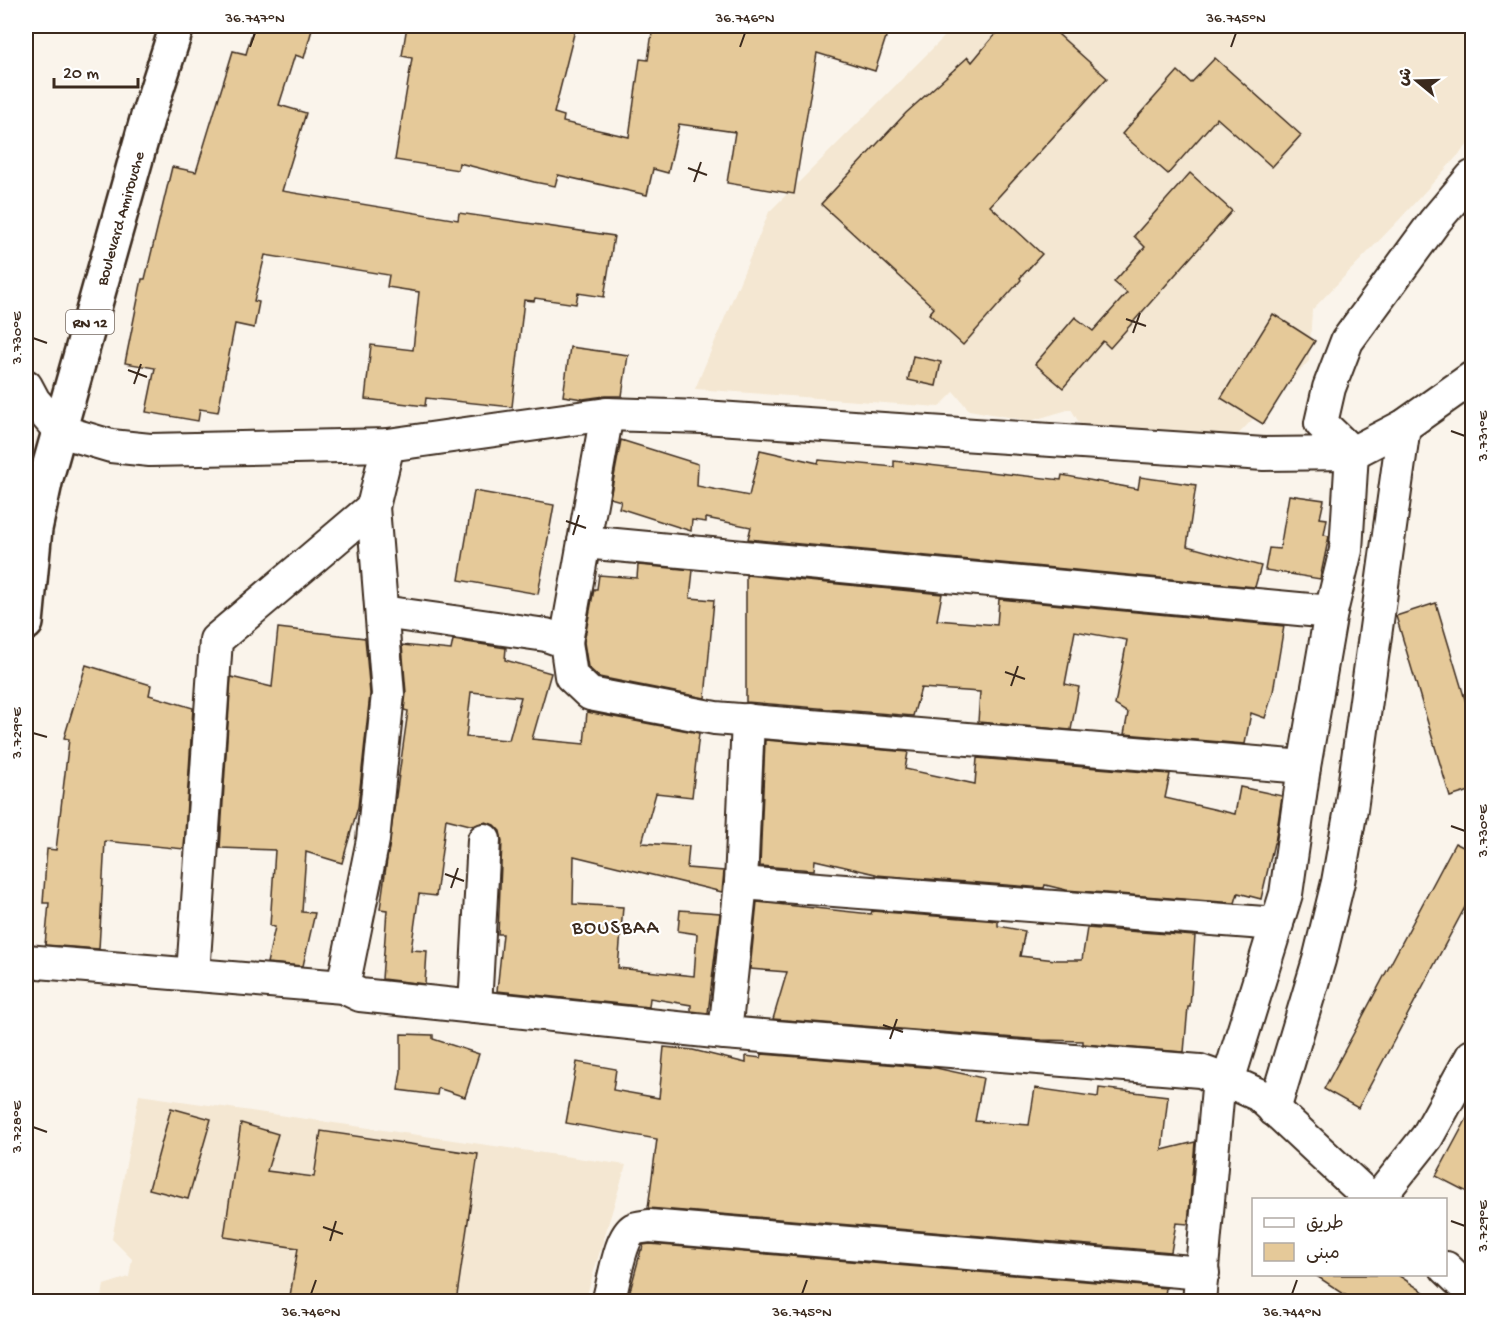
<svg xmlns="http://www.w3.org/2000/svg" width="1498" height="1327" font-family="'Gochi Hand','Playpen Sans Arabic',sans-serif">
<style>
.built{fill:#f4e7d2}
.building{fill:#e5c999;stroke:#3b2a1e;stroke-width:1.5;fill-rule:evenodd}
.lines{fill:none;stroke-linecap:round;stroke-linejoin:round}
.street-casing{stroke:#3b2a1e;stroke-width:36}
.primary-casing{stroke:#3b2a1e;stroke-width:38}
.street{stroke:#fff;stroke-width:32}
.primary{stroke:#fff;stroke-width:33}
.ticks{fill:none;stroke:#3b2a1e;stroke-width:2}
.labels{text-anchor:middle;stroke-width:4.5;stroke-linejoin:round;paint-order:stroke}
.shield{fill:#fff;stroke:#766a62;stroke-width:1.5}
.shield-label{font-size:15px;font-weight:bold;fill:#3b2a1e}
.street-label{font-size:16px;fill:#3b2a1e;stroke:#fff}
.quarter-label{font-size:20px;letter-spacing:1.5px;fill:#3b2a1e;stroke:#fff}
.neatline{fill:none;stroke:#3b2a1e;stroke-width:2}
.ticks-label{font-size:15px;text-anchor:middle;fill:#3b2a1e}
</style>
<rect width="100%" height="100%" fill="#faf4eb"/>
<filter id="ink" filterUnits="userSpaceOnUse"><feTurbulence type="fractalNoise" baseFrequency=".0167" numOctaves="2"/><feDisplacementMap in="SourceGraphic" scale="12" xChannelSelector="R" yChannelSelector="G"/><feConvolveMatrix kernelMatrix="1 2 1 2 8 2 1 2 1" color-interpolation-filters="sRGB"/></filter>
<g filter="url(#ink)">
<g class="built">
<polygon points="955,26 1472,26 1472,140 1398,221 1312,310 1309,361 1227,446 1087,436 1071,409 1030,421 969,410 954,392 939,407 695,389 769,212"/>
<polygon points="139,1095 626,1165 585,1301 101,1302 104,1285 129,1277 132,1259 112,1239"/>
</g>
<g class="building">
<polygon points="254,26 313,26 304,58 295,55 279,105 306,113 282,191 458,220 459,213 614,236 604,297 578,293 576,304 535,298 534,301 524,300 512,407 426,398 425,406 365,399 371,345 413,350 419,292 387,287 389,275 265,255 254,301 259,302 254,328 235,324 218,412 200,409 198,421 146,412 155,368 125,363 142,279 145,279 172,167 196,172 233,51 246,54"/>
<polygon points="407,26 576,26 554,113 564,116 563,122 629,137 640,59 648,60 653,26 869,26 888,31 875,71 817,53 794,194 727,183 735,132 679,124 668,173 653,169 647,195 558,175 555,186 534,182 459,163 458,170 395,160 412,58 402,56"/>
<polygon points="1002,26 1049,26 1107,78 990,206 1042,254 1020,278 1021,280 963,345 929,314 934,308 821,204 906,113 968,57 972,62"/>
<polygon points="1215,58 1301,135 1272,167 1217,118 1168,174 1122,134 1178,71 1191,83"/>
<polygon points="1190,173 1232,211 1110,348 1103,341 1063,388 1035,364 1075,317 1093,331 1127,293 1114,282 1145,247 1134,236"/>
<polygon points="1273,314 1315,341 1263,424 1221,398"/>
<polygon points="570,347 628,355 622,396 605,396 583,399 563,396"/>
<polygon points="913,356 941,362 936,386 908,380"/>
<polygon points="621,440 698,464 697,486 749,496 760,450 818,463 819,460 894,467 894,461 1061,480 1062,475 1138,489 1140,477 1196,485 1187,546 1261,566 1255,587 748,539 751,527 706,518 706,522 692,520 691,531 619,508 621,501 610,498"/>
<polygon points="474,491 554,505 538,594 459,580"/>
<polygon points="1289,495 1324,500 1320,518 1327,519 1324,535 1329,536 1320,579 1265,570 1269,548 1280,549"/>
<polygon points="638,565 693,570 690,598 714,600 705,698 599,677 588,667 584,642 594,589 597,589 599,575 637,578"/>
<polygon points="746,575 942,594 937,620 997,625 999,599 1284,626 1273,692 1265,718 1251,713 1245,744 1124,734 1128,713 1115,705 1127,640 1075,631 1065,684 1079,687 1071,730 978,722 980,692 921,688 913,716 746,702"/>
<polygon points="1436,603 1473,726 1473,790 1450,797 1396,616"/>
<polygon points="278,628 365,638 370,694 358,807 342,863 306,852 302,912 315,913 303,966 267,963 275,927 270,926 275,850 220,848 231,677 272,687"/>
<path d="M 453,640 L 506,648 L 505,660 L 551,673 L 532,739 L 584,744 L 587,712 L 699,733 L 692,797 L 656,793 L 642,843 L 689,846 L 687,868 L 724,871 L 722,892 L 574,856 L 573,904 L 623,907 L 618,968 L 694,976 L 697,934 L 678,931 L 680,910 L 720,913 L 708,1013 L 691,1011 L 691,1005 L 650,998 L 649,1007 L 497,991 L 503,934 L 498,934 L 502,841 L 500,831 L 494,825 L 486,822 L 474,826 L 446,819 L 436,896 L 419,894 L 411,950 L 427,951 L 425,984 L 382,979 L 387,910 L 380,909 L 408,711 L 404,710 L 406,693 L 402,645 L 451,650 ZM 471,692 L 521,697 L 509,740 L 466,737 Z"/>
<polygon points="86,665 151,685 149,695 193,708 184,849 105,841 99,949 45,945 49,903 43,903 47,849 56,850 69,739 64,738"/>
<polygon points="765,740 908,752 905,769 975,784 977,758 1170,774 1165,798 1235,814 1240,787 1282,796 1275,843 1274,843 1261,899 1238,893 1235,903 1066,890 1045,885 1044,888 876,875 876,874 815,860 814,870 760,866"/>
<polygon points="1455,843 1473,852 1473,892 1358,1108 1324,1089"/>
<polygon points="757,902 871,914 872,911 998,921 998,926 1025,931 1020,956 1056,960 1082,960 1087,928 1195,936 1190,1007 1188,1007 1184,1052 1083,1044 1083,1041 1042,1040 773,1019 787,972 750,969"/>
<polygon points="401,1034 433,1035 433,1039 479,1054 465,1097 438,1088 437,1095 398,1090 401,1071"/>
<polygon points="664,1047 693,1050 746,1063 746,1056 761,1058 762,1054 936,1068 983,1078 975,1121 1029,1125 1035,1088 1098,1097 1099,1088 1168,1096 1162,1150 1195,1142 1188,1224 1176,1223 1171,1252 648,1208 657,1139 566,1123 577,1062 616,1069 613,1090 659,1098"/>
<polygon points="1473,1107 1473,1195 1436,1176"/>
<polygon points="171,1108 211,1119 188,1199 149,1189"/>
<polygon points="241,1123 278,1134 267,1171 314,1177 321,1131 478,1154 456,1302 289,1302 298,1248 224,1237"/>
<polygon points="650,1244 1166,1288 1164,1302 627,1302 641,1250 642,1250 643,1245"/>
<polygon points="1315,1275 1398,1275 1439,1302 1356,1302"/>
</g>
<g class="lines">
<defs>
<g id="street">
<polyline points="26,386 34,401 60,431 111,446 150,450 388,445 607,414 703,417 1264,454 1352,453 1404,426 1472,378"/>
<polyline points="584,542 1331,612"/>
<polyline points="382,612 546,635 566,642 571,676 590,694 715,718 1304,767"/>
<polyline points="566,642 607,414"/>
<polyline points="741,883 1277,924"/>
<polyline points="26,961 343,987 360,995 725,1033 1200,1071 1228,1081 1259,1095 1372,1200"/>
<polyline points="193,974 216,640 373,507 388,445"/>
<polyline points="343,987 373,840 388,694 373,507"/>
<polyline points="475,1007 484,840"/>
<polyline points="725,1033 741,883 748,720"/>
<polyline points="1228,1081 1286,894 1304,767 1331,612 1346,550 1352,453 1321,423 1329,388 1347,341 1435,221 1472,177"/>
<polyline points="1274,1110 1319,960 1338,882 1351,809 1404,426"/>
<polyline points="1377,1200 1427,1137 1472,1056"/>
<polyline points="1446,1268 1472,1293"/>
<path d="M 608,1302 C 614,1284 619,1238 634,1229 C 638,1227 644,1227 649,1226 L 1203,1273"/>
<polyline points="1199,1302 1219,1077"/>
</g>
<polyline id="primary" points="26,623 35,529 46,478 148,116 177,26"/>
</defs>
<use href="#street" class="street-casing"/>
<use href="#primary" class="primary-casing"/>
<use href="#street" class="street"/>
<use href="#primary" class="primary"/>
</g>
</g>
<path class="ticks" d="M 250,47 L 255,33M 740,47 L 745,33M 1231,47 L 1236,33M 688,168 L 707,175M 694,182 L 701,162M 1126,319 L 1146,326M 1133,333 L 1140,313M 33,338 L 47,343M 128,370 L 147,377M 134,384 L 141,364M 1451,431 L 1465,436M 566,521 L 586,528M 573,535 L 579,515M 1005,672 L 1025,679M 1011,686 L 1018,666M 33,733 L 47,737M 1451,826 L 1465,831M 445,874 L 464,881M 451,888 L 458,868M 883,1025 L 903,1032M 890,1039 L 897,1019M 33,1127 L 47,1132M 1451,1221 L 1465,1226M 323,1227 L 343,1234M 330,1241 L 336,1221M 311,1294 L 316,1280M 802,1294 L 807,1280M 1292,1294 L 1297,1280"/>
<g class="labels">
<rect class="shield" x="66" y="310" width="48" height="24" rx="4.5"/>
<g class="shield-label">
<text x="90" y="327">RN 12</text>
</g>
<g class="street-label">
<text transform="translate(119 218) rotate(-74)" y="6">Boulevard Amirouche</text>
</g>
<g class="quarter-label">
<text x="616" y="933">BOUSBAA</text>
</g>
</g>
<rect width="1498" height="1327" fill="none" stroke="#fff" stroke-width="66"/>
<rect x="1252" y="1198" width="195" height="78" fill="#ffffff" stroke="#b1aaa5" stroke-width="1.5"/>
<rect x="1264" y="1218" width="30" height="9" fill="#ffffff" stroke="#b1aaa5" stroke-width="1.5"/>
<text x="1306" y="1228" font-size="18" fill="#3b2a1e">طريق</text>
<rect x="1264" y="1243" width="30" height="18" fill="#e5c999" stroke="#b1aaa5" stroke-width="1.5"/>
<text x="1306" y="1258" font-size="18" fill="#3b2a1e">مبنى</text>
<g transform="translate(1417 81) rotate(289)" stroke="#ffffff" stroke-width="4.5" paint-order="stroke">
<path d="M0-4.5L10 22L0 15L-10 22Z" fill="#3b2a1e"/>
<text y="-9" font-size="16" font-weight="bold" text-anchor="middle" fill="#3b2a1e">ش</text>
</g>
<path d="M54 78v9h84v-9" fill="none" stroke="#3b2a1e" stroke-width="3"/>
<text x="63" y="78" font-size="18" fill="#3b2a1e" stroke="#ffffff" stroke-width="4.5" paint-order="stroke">20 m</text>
<rect x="33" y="33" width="1432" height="1261" class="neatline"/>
<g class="ticks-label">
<text x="255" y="22">36.747°N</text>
<text x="745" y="22">36.746°N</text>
<text x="1236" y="22">36.745°N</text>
<text transform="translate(16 338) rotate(-90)" y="5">3.730°E</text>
<text transform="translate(1482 436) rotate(-90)" y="5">3.731°E</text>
<text transform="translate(16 733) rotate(-90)" y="5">3.729°E</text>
<text transform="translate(1482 831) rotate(-90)" y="5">3.730°E</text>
<text transform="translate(16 1127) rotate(-90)" y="5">3.728°E</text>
<text transform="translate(1482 1226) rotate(-90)" y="5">3.729°E</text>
<text x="311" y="1316">36.746°N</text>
<text x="802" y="1316">36.745°N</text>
<text x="1292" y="1316">36.744°N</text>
</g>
</svg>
